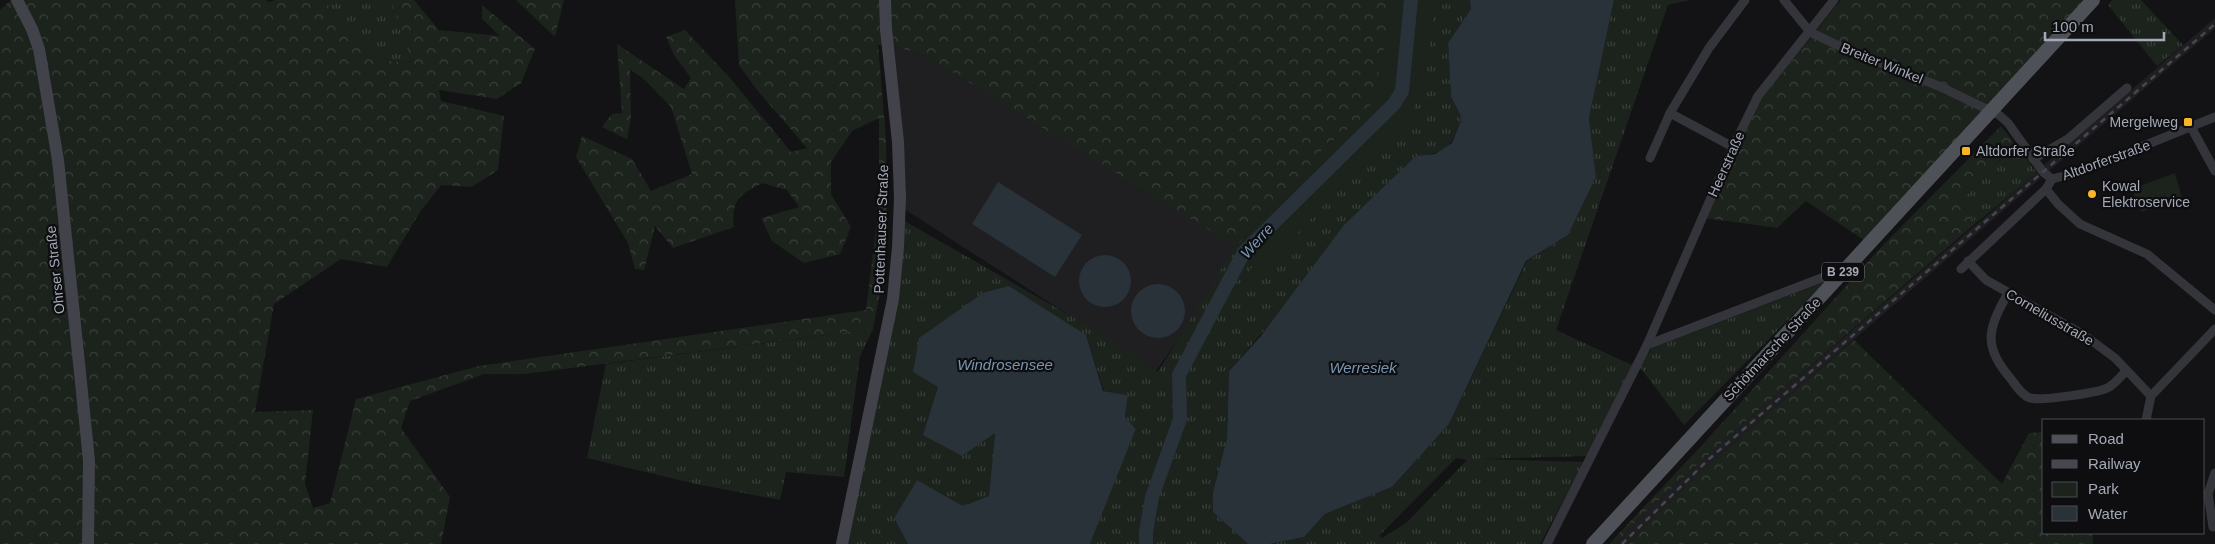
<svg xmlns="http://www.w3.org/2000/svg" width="2215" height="544" font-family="Arial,sans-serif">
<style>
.built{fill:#1f1f22}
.grass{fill:url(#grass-tufts);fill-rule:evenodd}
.forest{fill:url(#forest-crowns)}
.park{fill:#1b231c}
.water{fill:#293139}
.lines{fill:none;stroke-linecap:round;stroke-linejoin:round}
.river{stroke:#293139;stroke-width:14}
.street{stroke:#34353a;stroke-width:9}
.secondary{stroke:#42434a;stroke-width:12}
.primary{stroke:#4f5159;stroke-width:14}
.rail{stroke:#47484f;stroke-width:2.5;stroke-dasharray:6 5;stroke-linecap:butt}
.poi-dot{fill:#f9b526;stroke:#0e0e10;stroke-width:2}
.labels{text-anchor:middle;stroke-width:4.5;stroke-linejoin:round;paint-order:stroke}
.shield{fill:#0e0e10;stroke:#777a84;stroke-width:1}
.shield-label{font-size:12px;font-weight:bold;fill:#a4a9b6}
.street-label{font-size:14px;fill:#a4a9b6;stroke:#0e0e10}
.poi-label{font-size:14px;fill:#a4a9b6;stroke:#0e0e10;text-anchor:start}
.water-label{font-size:15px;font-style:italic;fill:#7997b3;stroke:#0e0e10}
</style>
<defs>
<pattern id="grass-tufts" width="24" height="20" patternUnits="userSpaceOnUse" patternTransform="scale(1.25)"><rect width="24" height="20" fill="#1b231c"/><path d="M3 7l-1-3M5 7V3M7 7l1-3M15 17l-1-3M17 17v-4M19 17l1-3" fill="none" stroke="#39403b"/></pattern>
<pattern id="forest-crowns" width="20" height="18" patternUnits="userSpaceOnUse" patternTransform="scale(1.25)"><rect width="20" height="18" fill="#1b231c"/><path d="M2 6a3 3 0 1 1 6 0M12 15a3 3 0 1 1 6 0" fill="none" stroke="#39403b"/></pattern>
</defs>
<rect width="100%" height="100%" fill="#131315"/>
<g class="built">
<polygon points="2215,18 2215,28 2048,172 2043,166"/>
<polygon points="891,45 926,56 1244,245 1156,371 904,209"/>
<polygon points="2037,173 2041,178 1698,474 1628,544 1616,544 1640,517 1746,421"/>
</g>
<g class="grass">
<polygon points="324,0 391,0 412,63 389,61 353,38"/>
<path d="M 1390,0 L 1470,0 L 1471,9 L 1448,43 L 1451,97 L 1462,118 C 1451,147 1448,153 1416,156 L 1229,371 L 1227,438 L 1213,492 L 1213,512 L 1248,544 L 1090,544 L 1136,429 L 1125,417 L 1128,395 L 1104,391 L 1086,335 L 938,386 L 995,433 L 989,496 L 963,506 L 917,480 L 894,518 L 908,544 L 846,544 L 901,219 L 1099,332 L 1158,372 L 1235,246 L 1252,236 Z"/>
<path d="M 1614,0 L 1690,0 L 1668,5 L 1556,330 L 1632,365 L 1587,456 L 1481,459 L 1584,462 L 1540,544 L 1270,544 L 1304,537 L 1325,514 L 1392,487 L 1449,424 L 1527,261 L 1568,235 L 1596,177 L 1589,118 ZM 1456,458 L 1467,460 L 1415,514 L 1406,523 L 1382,538 L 1379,536 Z"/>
<polygon points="2112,0 2141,0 2183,45 2157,66 2108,5"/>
<polygon points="2015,144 2037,173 1976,223 1959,203"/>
<polygon points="1825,282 1684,425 1639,366 1652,348"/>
<polygon points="873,329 860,356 844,477 786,472 780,500 696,484 587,458 606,364"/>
</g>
<g class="forest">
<path d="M 11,0 L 266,0 L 269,2 L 275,0 L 324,0 L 353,38 L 389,61 L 412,63 L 391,0 L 414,0 L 439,30 L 500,36 L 482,19 L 482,5 L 535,49 L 521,83 L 497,99 L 439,90 L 441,101 L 504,116 L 498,170 L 472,187 L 441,185 L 420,212 L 387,267 L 341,259 L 274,304 L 255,412 L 313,410 L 305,484 L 313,508 L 330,503 L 356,399 L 479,366 L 866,310 L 879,204 L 879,118 L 852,131 L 831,162 L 831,194 L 851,227 L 840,254 L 804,263 L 772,241 L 761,218 L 799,207 L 787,190 L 762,183 C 740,195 731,199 734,227 L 673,248 L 655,226 L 644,270 L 635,269 L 628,243 L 576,157 L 582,136 L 632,159 L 651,191 L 692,174 L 671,107 L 645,80 L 630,69 L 631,118 L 627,139 L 602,127 L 612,114 L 622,113 L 617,44 L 684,89 L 691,78 L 674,55 L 666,37 L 685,30 L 731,79 L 791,152 L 807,148 L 757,90 L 739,65 L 735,0 L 1390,0 L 1395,88 L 1252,236 L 1235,246 L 926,56 L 891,45 L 878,45 L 886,139 L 887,208 L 883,276 L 873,329 L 525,374 L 484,374 L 410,401 L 401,428 L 450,497 L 441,544 L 0,544 L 0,10 Z"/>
<polygon points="516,0 564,0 555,37"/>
<polygon points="1841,0 2086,0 1865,241 1806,201 1777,228 1705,218 1761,99"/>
<polygon points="2001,126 2015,144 1959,203 1976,223 1746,421 1640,517 1616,544 1609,544 1703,444 1884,244"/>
<polygon points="1854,340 2002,484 2029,433 2044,432 2044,533 2093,533 2093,544 1628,544 1698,474"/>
</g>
<g class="park">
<path d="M 1389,0 L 1432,0 C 1436,34 1421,112 1398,137 C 1383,154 1362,165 1346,181 C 1315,213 1286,247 1257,280 L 1244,277 L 1255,264 L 1251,256 L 1236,247 L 1272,206 L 1304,174 L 1319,153 L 1340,134 L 1355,125 L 1368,111 L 1372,101 L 1390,22 Z"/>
<polygon points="2175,173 2182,198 2141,212 2132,189"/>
</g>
<g class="water">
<polygon points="1470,0 1614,0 1589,118 1596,177 1568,235 1526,261 1449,424 1392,487 1325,514 1304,537 1270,544 1248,544 1213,512 1213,492 1227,438 1229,371 1260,337 1344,225 1416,156 1435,154 1452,143 1462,118 1451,97 1448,43 1471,9"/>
<polygon points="998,182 1082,235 1055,277 972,224"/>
<circle cx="1105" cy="281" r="26"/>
<circle cx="1158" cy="311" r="27"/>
<polygon points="1009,286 1086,335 1103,391 1128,395 1125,417 1136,429 1090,544 908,544 894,518 917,480 963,506 989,496 995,433 962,456 923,435 938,387 913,372 919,338 983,293"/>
</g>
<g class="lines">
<polyline class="river" points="1146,544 1146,532 1152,497 1180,419 1179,375 1244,252 1394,104 1402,91 1411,0"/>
<g class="street">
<polyline points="1784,0 1810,32 1839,46 1941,87 1999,115 2008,123 2043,172 2052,179"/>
<polyline points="2191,127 2215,171"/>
<polyline points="1733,147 1670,113 1709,48 1745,0"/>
<polyline points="1650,158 1670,113"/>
<polyline points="2033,159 2068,139 2127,88"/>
<polyline points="2046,189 2058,204 2080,224 2147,254 2215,310"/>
<polyline points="1968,261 1986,280 2084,335 2115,358 2151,396"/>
<polyline points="1961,269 2046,189 2052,179 2079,172 2215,117"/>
<path d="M 2008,293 C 1988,329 1982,346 2011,379 C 2016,386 2022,395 2030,398 C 2040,401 2100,393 2109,387 C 2116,383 2121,376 2126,371"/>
<polyline points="1647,345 1824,277 1837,278"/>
<polyline points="2146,420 2151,396 2215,329"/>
<polyline points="2213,527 2208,494 2215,473"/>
<polyline points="1547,544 1647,345 1733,147 1758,96 1834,0"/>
</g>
<g class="secondary">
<polyline points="17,0 32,29 39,49 58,160 89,460 88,544"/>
<polyline points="842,544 893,299 898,247 900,198 898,142 886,29 885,0"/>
</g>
<polyline class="primary" points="1593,544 2093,0"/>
<polyline class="rail" points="1622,544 1709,459 2215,24"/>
</g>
<g class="poi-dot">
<rect x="2183" y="117" width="10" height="10" rx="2.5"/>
<rect x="1961" y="146" width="10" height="10" rx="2.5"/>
<circle cx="2092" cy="194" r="5"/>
</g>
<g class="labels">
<rect class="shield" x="1822" y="262.5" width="42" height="19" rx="4"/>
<g class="shield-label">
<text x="1843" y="276">B 239</text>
</g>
<g class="street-label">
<text transform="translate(1882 63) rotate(22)" y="5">Breiter Winkel</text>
<text transform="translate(2106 160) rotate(-20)" y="5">Altdorferstraße</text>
<text transform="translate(1726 164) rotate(-66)" y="5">Heerstraße</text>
<text transform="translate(881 229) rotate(-88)" y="5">Pottenhauser Straße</text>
<text transform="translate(55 270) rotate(-96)" y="5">Ohrser Straße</text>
<text transform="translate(2050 317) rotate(30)" y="5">Corneliusstraße</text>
<text transform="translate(1772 349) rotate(-47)" y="5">Schötmarsche Straße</text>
</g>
<g class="poi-label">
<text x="2178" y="127" text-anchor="end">Mergelweg</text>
<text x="1976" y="156">Altdorfer Straße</text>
<text x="2102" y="191">Kowal<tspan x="2102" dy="16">Elektroservice</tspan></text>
</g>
<g class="water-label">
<text transform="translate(1257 241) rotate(-48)" y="5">Werre</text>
<text x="1005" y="370">Windrosensee</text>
<text x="1363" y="373">Werresiek</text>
</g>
</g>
<rect x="2042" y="419" width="162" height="115" fill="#0e0e10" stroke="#4a4c52"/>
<rect x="2052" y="435" width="25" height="8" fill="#4f5159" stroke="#4a4c52"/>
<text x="2088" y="444" font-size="15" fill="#a4a9b6">Road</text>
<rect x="2052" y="460" width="25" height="8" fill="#47484f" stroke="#4a4c52"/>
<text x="2088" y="469" font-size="15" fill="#a4a9b6">Railway</text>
<rect x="2052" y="482" width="25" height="15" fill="#1b231c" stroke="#4a4c52"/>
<text x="2088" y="494" font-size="15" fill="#a4a9b6">Park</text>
<rect x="2052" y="506" width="25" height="15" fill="#293139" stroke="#4a4c52"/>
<text x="2088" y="519" font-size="15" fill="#a4a9b6">Water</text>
<path d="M2045 32v8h119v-8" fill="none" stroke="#a4a9b6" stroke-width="2.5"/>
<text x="2052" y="32" font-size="15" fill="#a4a9b6" stroke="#0e0e10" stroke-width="4" paint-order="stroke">100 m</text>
</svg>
